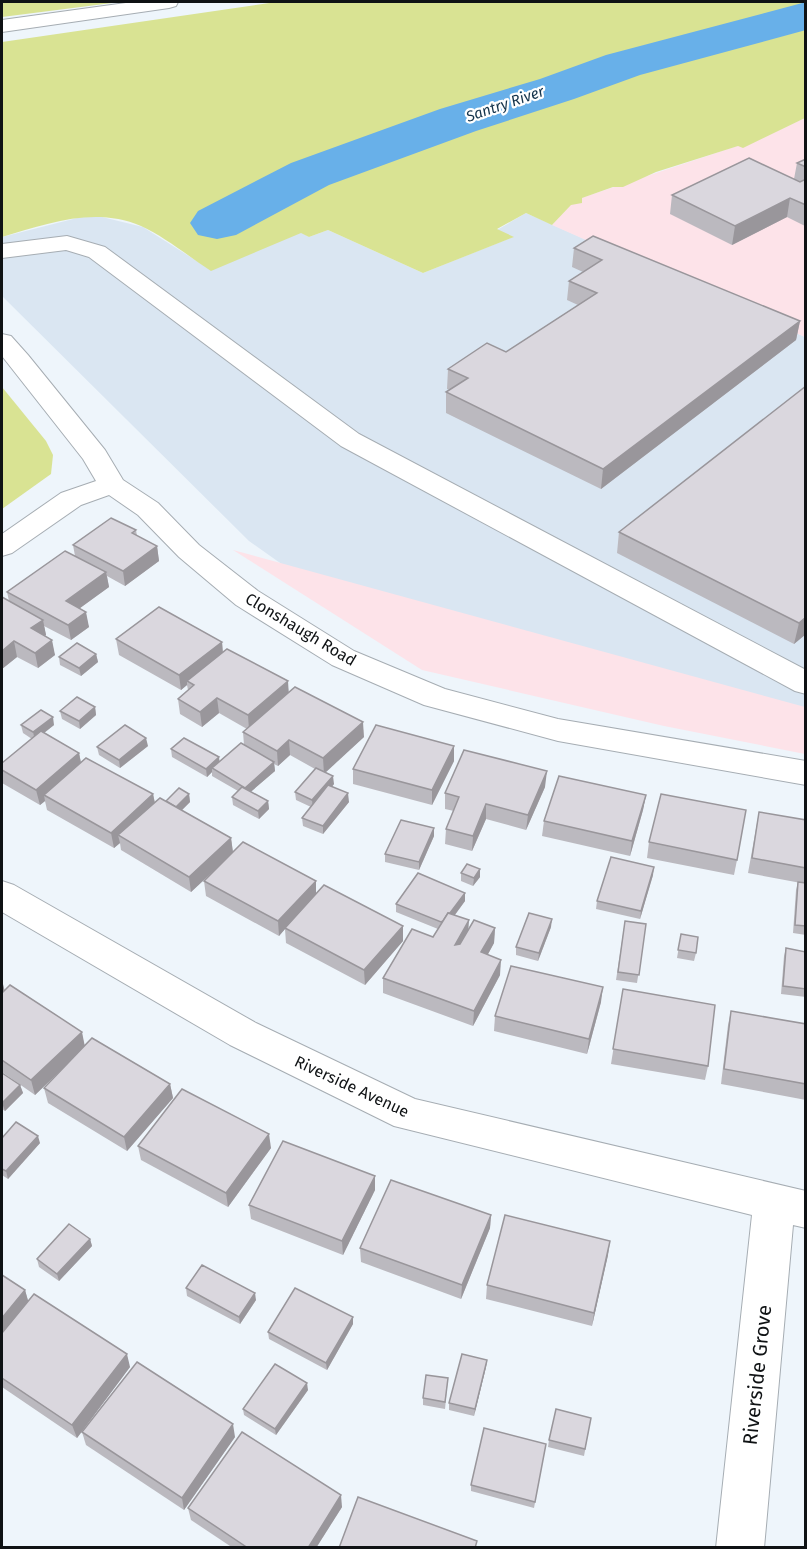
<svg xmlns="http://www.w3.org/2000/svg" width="807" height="1549" font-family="'Fira Sans',sans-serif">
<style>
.built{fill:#dae6f2}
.industrial{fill:#fde3e9}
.green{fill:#d9e393}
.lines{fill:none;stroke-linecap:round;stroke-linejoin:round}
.river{fill:#68b0e9;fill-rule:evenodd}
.minor-casing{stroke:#a6adb3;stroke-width:2}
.major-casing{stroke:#a6adb3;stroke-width:2}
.minor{fill:#fff;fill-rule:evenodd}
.major{fill:#fff;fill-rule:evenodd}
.wall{fill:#bbb9bf}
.shaded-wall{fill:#99969b}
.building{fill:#dad7de;stroke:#99969b;stroke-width:1.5}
.labels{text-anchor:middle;stroke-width:4.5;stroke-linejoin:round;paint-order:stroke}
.far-water-label{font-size:15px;font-style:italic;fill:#14334b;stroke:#fff}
.street-label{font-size:16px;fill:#0f1214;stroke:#fff}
.near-street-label{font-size:20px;fill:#0f1214;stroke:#fff}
</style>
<rect width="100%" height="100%" fill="#eef5fb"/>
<polygon class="built" points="526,213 805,337 805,732 338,604 249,541 2,296 2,237 81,217 102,217 143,227 211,270 301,232 309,237 328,230 423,273 513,237 497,230"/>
<g class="industrial">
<polygon points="805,118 805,337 552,225 575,200 764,137"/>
<polygon points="233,550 805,707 805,754 664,726 422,670"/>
</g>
<g class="green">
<polygon points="2,2 120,2 2,17"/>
<path d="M 276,2 L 805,2 L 805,118 L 743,148 L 738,146 L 656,172 L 623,187 L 613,187 L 582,198 L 582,203 L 571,205 L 552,225 L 526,213 L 497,229 L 514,237 L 423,273 L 328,230 L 309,237 L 301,233 L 211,271 C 188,256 165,237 141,226 C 94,206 47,224 2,237 L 2,42 Z"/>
<polygon points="2,387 46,441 53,455 51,474 2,509"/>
</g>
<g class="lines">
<polygon class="river" points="806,2 806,30 640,75 574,99 476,131 329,185 236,235 217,239 198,235 190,223 198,211 291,163 440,109 540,79 606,55"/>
<defs>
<g id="minor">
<polygon points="67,236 105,247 359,434 806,670 806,694 795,691 341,446 89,257 66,250 2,258 2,244"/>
<polygon points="2,334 11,336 28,355 105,450 123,480 158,503 199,545 258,591 354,651 445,689 558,719 806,761 806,785 558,741 424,705 332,665 236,605 179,557 138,515 109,495 81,505 12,553 2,556 2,534 61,493 96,481 83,459 2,356"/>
<polygon points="2,881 14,885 256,1023 415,1099 806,1191 806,1228 793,1225 764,1548 716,1548 752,1215 394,1126 230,1045 2,912"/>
</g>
<polygon id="major" points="133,2 178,2 176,6 169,8 2,32 2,20"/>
</defs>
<use href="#minor" class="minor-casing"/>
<use href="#major" class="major-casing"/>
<use href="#minor" class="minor"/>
<use href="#major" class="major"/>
</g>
<g class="wall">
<polygon points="806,159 805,226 787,217 732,245 670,214 672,195 794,179 797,163"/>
<polygon points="574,248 800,321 796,340 601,489 446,413 446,392 450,390 447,389 448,369 506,352 578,305 567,300 569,281 583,272 572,267"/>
<polygon points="806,386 806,634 794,644 617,553 619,532"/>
<polygon points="136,530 137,536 157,546 159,561 125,586 107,576 109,587 80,608 89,627 71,640 44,626 46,635 45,636 55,655 38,668 17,657 2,669 9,601 7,592 75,556 73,545"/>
<polygon points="116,639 222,642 223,652 288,693 364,737 325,772 334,784 332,787 349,802 323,834 303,826 302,818 311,807 296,800 295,792 315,769 290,755 278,766 274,764 275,771 250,792 268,801 269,809 259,819 233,805 232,797 238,791 212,776 212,772 207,777 172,757 171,749 219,762 244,745 243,732 247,729 219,713 202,727 180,714 178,699 188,690 187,685 181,690 119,655"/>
<polygon points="96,654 98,662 81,676 60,665 59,657"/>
<polygon points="95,707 96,715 80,729 62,719 60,711"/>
<polygon points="21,725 54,725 44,733 79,753 81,762 153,794 155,803 166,801 189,794 190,802 182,810 231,838 233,852 316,881 316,894 403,941 365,985 286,943 285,929 279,936 206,896 204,881 224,861 191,892 121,850 120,843 114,848 47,810 45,801 40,805 2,783 2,763 32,739 23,733"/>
<polygon points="148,746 120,768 99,755 97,747"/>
<polygon points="454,746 454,761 432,805 353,784 353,769"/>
<polygon points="545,787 526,830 486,819 472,851 445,844 446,829 454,811 445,809 445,793"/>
<polygon points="646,795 643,810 630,856 542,836 544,821"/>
<polygon points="759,812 806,820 806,935 793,933 796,890 798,882 801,883 748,873"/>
<polygon points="434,828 434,836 419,870 385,862 385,854"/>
<polygon points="649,842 737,860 734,875 647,858"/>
<polygon points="461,873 480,877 473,886 461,881"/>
<polygon points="653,875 640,919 596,909 597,901"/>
<polygon points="465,893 465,901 455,915 468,929 495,928 494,943 488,954 500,975 473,1026 383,993 383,978 433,937 438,929 396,912 396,904"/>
<polygon points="625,921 646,924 637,983 616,980"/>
<polygon points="551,927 538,961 516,955 516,947"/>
<polygon points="681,934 696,953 694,961 677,958"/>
<polygon points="786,948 806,952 806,997 781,994 784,956"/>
<polygon points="2,980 4,990 85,1045 170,1084 173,1098 127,1151 48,1103 44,1088 68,1063 35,1095 2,1072"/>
<polygon points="623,989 708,1066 705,1080 611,1064"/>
<polygon points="601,1002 587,1054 494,1031 495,1016"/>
<polygon points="731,1011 806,1024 806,1100 721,1084 728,1025"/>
<polygon points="2,1073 20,1085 23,1093 5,1111 2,1109"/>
<polygon points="2,1138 40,1143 8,1179 2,1175"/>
<polygon points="138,1146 271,1148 228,1207 141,1160"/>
<polygon points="375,1176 375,1190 343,1255 251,1219 249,1205"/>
<polygon points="491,1215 490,1228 461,1299 361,1262 360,1248"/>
<polygon points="90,1239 92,1246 59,1281 39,1267 37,1259"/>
<polygon points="608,1255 592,1326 486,1299 487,1285"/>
<polygon points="2,1275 25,1290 28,1301 130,1367 77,1438 2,1387"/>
<polygon points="186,1288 256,1300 240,1324 187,1296"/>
<polygon points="353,1324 327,1370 269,1339 268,1332"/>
<polygon points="487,1360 486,1367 474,1416 449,1410 449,1403"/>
<polygon points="448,1378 445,1409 423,1405 423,1398"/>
<polygon points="308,1390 276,1435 244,1415 243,1409"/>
<polygon points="591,1418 584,1456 548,1447 549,1440"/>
<polygon points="82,1432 235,1437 184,1510 86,1445"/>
<polygon points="546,1444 534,1508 471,1491 471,1485"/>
<polygon points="342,1507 316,1548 233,1548 191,1520 188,1508"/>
</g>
<g class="shaded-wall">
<polygon points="790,198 787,217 732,245 735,226"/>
<polygon points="800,321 796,340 601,489 603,469"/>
<polygon points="157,546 159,561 125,586 123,571"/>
<polygon points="106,572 109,587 69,616 66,601"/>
<polygon points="86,612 89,627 71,640 68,625"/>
<polygon points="806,617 806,634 794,644 799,623"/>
<polygon points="43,620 46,635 34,643 31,628"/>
<polygon points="52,640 55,655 38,668 35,653"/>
<polygon points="14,641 17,657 2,669 2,651"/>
<polygon points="222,642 223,657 187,681 187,685 181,690 179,675"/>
<polygon points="96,654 98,662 81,676 79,668"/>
<polygon points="288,681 289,696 249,730 248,715"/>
<polygon points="217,698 219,713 202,727 200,712"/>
<polygon points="95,707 96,715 80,729 79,721"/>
<polygon points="53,717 54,725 35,740 33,732"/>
<polygon points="363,722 364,737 324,774 323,758"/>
<polygon points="146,738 148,746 120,768 119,760"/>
<polygon points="289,740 290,755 278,766 277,751"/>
<polygon points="454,746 454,761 432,805 432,790"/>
<polygon points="79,753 82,769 44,795 45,801 40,805 36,790"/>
<polygon points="219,757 220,765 212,768 212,772 207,777 206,769"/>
<polygon points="274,762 275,771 246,796 245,788"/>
<polygon points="547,771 545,787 526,830 528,815"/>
<polygon points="333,776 334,784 313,808 312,800"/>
<polygon points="348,793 349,802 323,834 323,826"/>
<polygon points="153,794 156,809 118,835 120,843 114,848 111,833"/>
<polygon points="189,794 190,802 177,815 176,807"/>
<polygon points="646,795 643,810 630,856 632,841"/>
<polygon points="268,801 269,809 259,819 258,811"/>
<polygon points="486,804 486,819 472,851 473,836"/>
<polygon points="434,828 434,836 419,870 419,862"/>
<polygon points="231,838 233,853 191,892 189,877"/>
<polygon points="654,867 653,875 640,919 641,911"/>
<polygon points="480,869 480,877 473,886 474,878"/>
<polygon points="316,881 316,896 285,928 285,929 279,936 278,921"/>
<polygon points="465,893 465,901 445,928 441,930 441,922"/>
<polygon points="552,919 551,927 538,961 539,953"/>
<polygon points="469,920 468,935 455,959 455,945"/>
<polygon points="403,926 403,941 365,985 364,970"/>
<polygon points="495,928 494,943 481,967 481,952"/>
<polygon points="501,960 500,975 473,1026 474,1011"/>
<polygon points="2,980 5,992 2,995"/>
<polygon points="603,987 601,1002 587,1054 589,1039"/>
<polygon points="82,1032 85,1047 35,1095 31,1080"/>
<polygon points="170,1084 173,1098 127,1151 124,1137"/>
<polygon points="20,1085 23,1093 5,1111 2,1103"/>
<polygon points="269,1134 271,1148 228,1207 226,1193"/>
<polygon points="38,1136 40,1143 8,1179 6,1171"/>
<polygon points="375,1176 375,1190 343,1255 342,1241"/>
<polygon points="491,1215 490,1228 461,1299 462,1285"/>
<polygon points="90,1239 92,1246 59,1281 57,1274"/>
<polygon points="610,1241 608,1255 592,1326 594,1313"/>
<polygon points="25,1290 29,1304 2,1338 2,1318"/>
<polygon points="255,1293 256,1300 240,1324 239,1317"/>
<polygon points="353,1317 353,1324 327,1370 326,1363"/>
<polygon points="127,1354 130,1367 77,1438 72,1425"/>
<polygon points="487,1360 486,1367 474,1416 475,1409"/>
<polygon points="307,1383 308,1390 276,1435 275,1429"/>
<polygon points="233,1424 235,1437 184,1510 182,1498"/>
<polygon points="341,1495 342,1507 316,1548 308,1548"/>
</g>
<g class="building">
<polygon points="749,158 800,182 806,179 806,205 790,198 735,226 672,195"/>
<polygon points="806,159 806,167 797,163"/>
<polygon points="593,236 800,321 603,469 446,392 468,378 448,369 487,343 506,352 597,293 569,281 602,260 574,248"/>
<polygon points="806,386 806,617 799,623 619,532"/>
<polygon points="111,518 136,530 132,533 157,546 123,571 73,545"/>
<polygon points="65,551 106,572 66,601 86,612 68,625 7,592"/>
<polygon points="2,597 43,620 31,628 52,640 35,653 14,641 2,651"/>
<polygon points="159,607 222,642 179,675 116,639"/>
<polygon points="77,643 96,654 79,668 59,657"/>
<polygon points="227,649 288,681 248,715 217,698 200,712 178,699 194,685 187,681"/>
<polygon points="295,687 363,722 323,758 289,740 277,751 243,732"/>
<polygon points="77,697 95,707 79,721 60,711"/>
<polygon points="41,710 53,717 33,732 21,725"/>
<polygon points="125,725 146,738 119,760 97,747"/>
<polygon points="376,725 454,746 432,790 353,769"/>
<polygon points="41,731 79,753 36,790 2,770 2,763"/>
<polygon points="184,738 219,757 206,769 171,749"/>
<polygon points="241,743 274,762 245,788 212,768"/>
<polygon points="464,750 547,771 528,815 486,804 473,836 446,829 459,797 445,793"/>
<polygon points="86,758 153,794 111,833 44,795"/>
<polygon points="316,768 333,776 312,800 295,792"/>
<polygon points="559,776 646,795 632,841 544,821"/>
<polygon points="328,785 348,793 323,826 302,818"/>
<polygon points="242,787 268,801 258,811 232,797"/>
<polygon points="179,788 189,794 176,807 166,801"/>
<polygon points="661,794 746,810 737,860 649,842"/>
<polygon points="160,798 231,838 189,877 118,835"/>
<polygon points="759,812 806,820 806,868 752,858"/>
<polygon points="401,820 434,828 419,862 385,854"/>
<polygon points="243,842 316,881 278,921 204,881"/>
<polygon points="611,857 654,867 641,911 597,901"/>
<polygon points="467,864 480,869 474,878 461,873"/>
<polygon points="418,873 465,893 450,913 448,913 443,921 441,922 396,904"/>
<polygon points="798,882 806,883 806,926 795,925"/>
<polygon points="324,885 403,926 364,970 285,928"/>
<polygon points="448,913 469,920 455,945 460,944 474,920 495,928 481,952 501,960 474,1011 383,978 412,929 433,937"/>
<polygon points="529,913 552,919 539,953 516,947"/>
<polygon points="625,921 646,924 639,975 618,972"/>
<polygon points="681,934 698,937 696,953 678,950"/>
<polygon points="786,948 806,952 806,989 783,986"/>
<polygon points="511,966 603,987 589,1039 495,1016"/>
<polygon points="10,985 82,1032 31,1080 2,1060 2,993"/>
<polygon points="623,989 715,1005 708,1066 613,1049"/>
<polygon points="731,1011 806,1024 806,1084 724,1069"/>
<polygon points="92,1038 170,1084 124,1137 44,1088"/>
<polygon points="2,1073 20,1085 2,1103"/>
<polygon points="182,1089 269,1134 226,1193 138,1146"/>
<polygon points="16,1122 38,1136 6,1171 2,1169 2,1138"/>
<polygon points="283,1141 375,1176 342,1241 249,1205"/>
<polygon points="391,1180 491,1215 462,1285 360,1248"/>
<polygon points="505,1215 610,1241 594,1313 487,1285"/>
<polygon points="69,1224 90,1239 57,1274 37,1259"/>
<polygon points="202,1265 255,1293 239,1317 186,1288"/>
<polygon points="2,1275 25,1290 2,1318"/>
<polygon points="295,1288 353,1317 326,1363 268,1332"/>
<polygon points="34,1294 127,1354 72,1425 2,1378 2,1333"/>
<polygon points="462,1354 487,1360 475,1409 449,1403"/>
<polygon points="137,1362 233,1424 182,1498 82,1432"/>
<polygon points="275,1364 307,1383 275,1429 243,1409"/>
<polygon points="426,1375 448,1378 445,1402 423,1398"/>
<polygon points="556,1409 591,1418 585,1449 549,1440"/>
<polygon points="484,1428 546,1444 535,1502 471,1485"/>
<polygon points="242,1432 341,1495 308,1548 248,1548 188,1508"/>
<polygon points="358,1497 477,1541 475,1548 339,1548"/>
</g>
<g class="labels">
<g class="far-water-label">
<text transform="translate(505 104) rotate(-19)" y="5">Santry River</text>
</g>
<g class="street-label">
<text transform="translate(301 629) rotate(31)" y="6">Clonshaugh Road</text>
<text transform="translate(352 1086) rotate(25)" y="6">Riverside Avenue</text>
</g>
<g class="near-street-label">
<text transform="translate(757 1375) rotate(-84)" y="7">Riverside Grove</text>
</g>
</g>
<rect width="807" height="1549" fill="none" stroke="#0f1214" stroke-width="6"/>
</svg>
